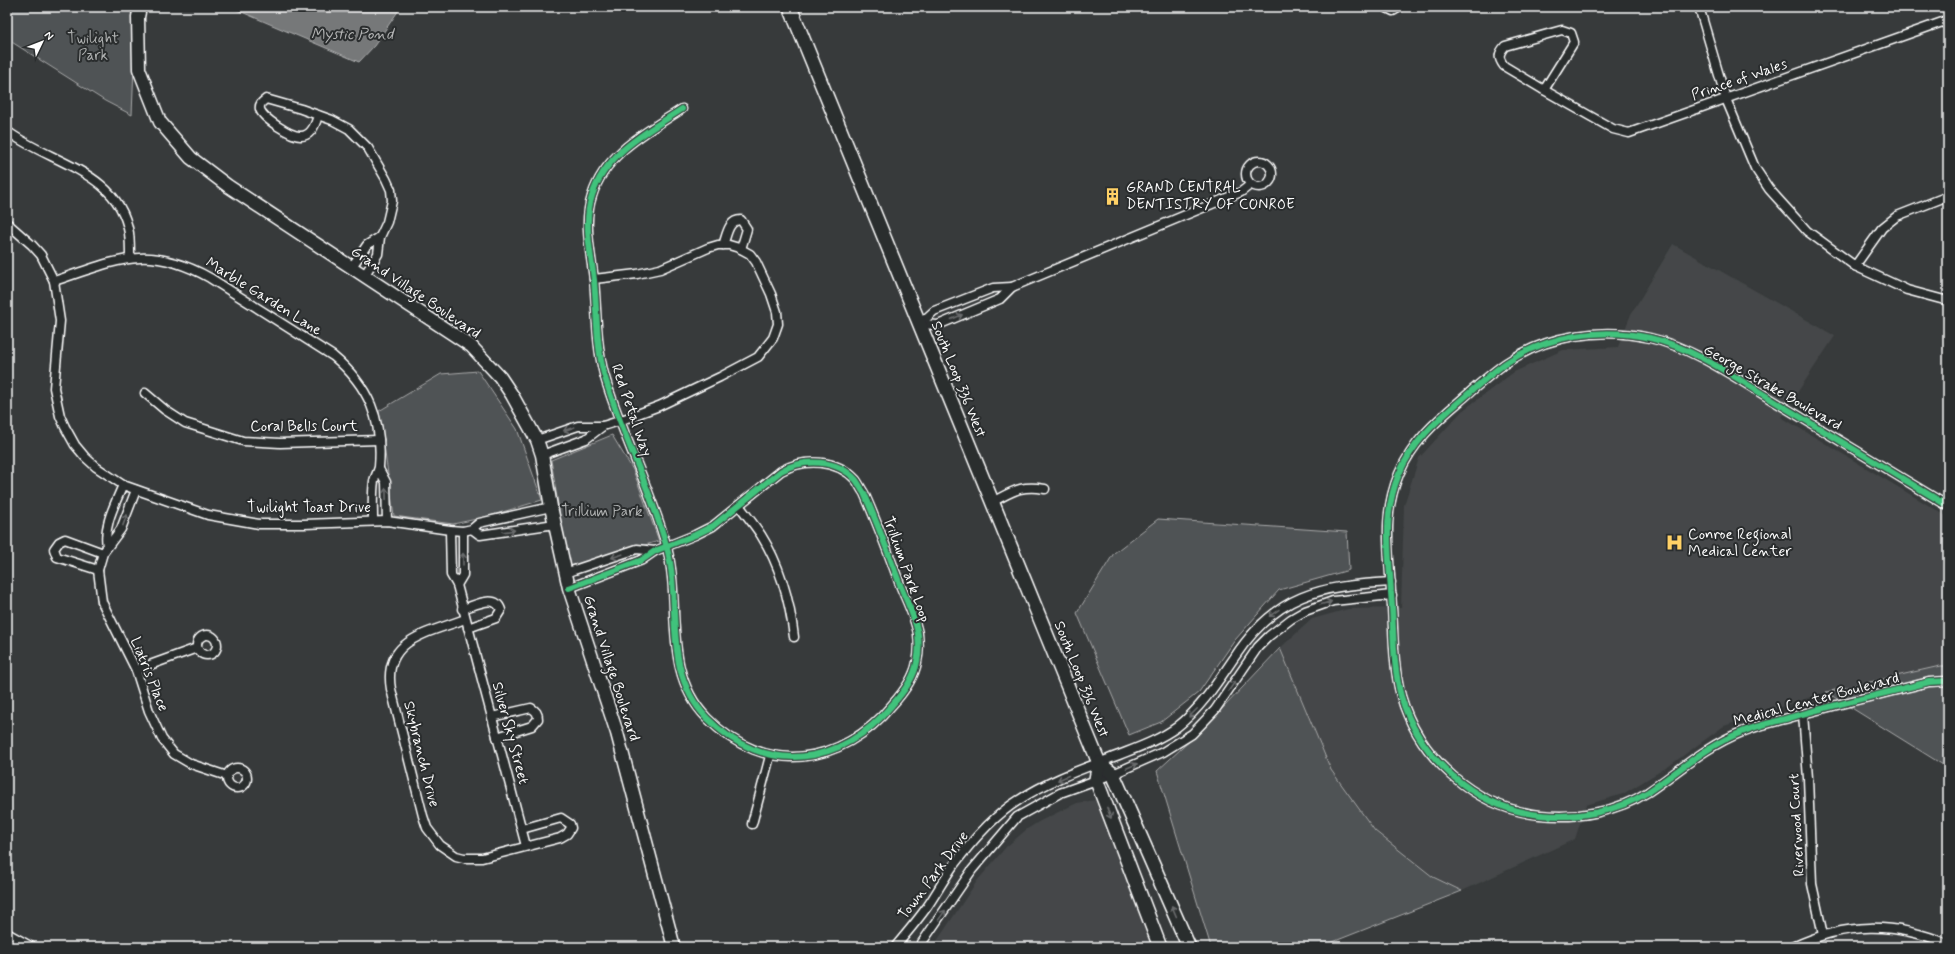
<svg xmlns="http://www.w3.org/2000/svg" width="1955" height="954" font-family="Mynerve,sans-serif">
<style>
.built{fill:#444748}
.green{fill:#505354;stroke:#a8a9aa}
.water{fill:#767879;stroke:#adaeaf}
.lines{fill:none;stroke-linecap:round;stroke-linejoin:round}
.street-casing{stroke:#fff;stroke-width:11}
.secondary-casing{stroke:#fff;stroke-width:15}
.primary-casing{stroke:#fff;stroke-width:16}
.street{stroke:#2a2d2e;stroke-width:8}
.secondary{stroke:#2a2d2e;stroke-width:12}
.primary{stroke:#2a2d2e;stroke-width:13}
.cycleway-casing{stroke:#2a2d2e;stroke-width:8}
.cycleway{stroke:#40c37c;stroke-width:6}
.oneway{stroke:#6a6c6d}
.labels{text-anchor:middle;stroke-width:4;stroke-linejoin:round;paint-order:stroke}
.park-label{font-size:15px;fill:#b0b2b2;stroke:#2a2d2e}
.street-label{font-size:15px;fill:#fff;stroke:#2a2d2e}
.poi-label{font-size:15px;fill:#fff;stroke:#2a2d2e;text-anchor:start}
.water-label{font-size:16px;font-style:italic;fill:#b4b5b5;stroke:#2a2d2e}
</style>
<rect width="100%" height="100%" fill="#373a3b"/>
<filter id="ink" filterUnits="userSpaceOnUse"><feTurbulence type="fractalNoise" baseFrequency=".025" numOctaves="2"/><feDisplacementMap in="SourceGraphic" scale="8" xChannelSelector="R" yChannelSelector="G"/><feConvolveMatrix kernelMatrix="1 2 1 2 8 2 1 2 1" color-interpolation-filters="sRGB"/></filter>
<g filter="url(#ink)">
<g class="built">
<polygon points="1673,244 1835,336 1781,417 1948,517 1948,666 1940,666 1826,692 1724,726 1669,766 1623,794 1586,805 1575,839 1462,891 1433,877 1375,831 1331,770 1280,648 1312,619 1348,609 1401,608 1404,505 1419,458 1462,411 1514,372 1563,350 1618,347 1631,314"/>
<polygon points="1095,800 1155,947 933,947 977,881 1006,847 1027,829 1040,821 1077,803"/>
</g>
<g class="green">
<polygon points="7,7 131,7 134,66 132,115 105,101 7,39"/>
<polygon points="478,371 517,429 542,500 486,517 453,524 394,516 379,411 441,374"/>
<polygon points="612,435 633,470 659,541 568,567 551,460"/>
<polygon points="1158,519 1347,532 1349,570 1279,590 1235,640 1199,692 1161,722 1129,735 1077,613 1114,553"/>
<polygon points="1280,648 1331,770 1375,831 1433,877 1462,891 1320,947 1211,947 1157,771 1206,726"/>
<polygon points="1940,666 1948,666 1948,768 1826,692"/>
</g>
<polygon class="water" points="230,7 401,7 374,46 359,62"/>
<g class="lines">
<defs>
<g id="street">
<polyline points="1385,7 1393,11 1400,7"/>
<polyline points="1699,7 1726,99 1755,168 1769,189 1807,231 1855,266 1907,290 1948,301"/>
<path d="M 1562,30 L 1571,33 L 1574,42 L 1544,90 L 1504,66 C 1498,58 1498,54 1505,46 Z"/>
<polyline points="1544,90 1613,129 1629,133 1948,20"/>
<path d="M 318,115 C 316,123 312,136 301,136 C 292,137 262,118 260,109 C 259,104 262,102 266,99 L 301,109 L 332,120 L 349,129 L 368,148 L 386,179 L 391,190 L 392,201 L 387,222 L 380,237 L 378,254 L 364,276"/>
<path d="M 7,131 C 49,163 119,171 129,233 C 130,241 130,250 130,258"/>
<circle cx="1259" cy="174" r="13"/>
<polyline points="7,223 32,245 41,255 54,281 60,321 54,388 60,416 65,427 75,445 85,457 96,467 123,485 208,515 259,524 304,524 387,521 450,530 463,531 472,529 479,523 551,507"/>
<path d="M 723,245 C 727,235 728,220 741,220 L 747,229 L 741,249"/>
<polyline points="1855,266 1882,228 1897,216 1948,196"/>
<polyline points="351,268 367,245 380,237"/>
<path d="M 54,281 C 118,260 147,243 210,278 L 333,356 C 369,386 383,420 379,467 C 378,472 375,476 374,481 C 372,494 373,508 373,521"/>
<polyline points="920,324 938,325 1000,299 1012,287 1241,192 1250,185"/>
<polyline points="920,324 934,311 993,288 1012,287"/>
<polyline points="145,393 165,410 185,423 243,441 280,443 379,440"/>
<polyline points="537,440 578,426 603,426 619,421 659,406 720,377 758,357 773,338 778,324 777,312 771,294 756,262 750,254 739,248 729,245 718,245 708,248 660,269 637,274 594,279"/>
<polyline points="542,455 586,439 603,426"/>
<polyline points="379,469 386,482 387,521"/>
<polyline points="136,490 121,529 103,553 98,570 102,602 136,670 149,711 162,739 174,754 191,764 227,776"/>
<path d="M 992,502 C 1014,491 1020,485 1045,489"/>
<path d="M 739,505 C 746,515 754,524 761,535 C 780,565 790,602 794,637"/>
<path d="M 1948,506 C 1888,470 1829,434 1769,398 C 1733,376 1691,347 1650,338 C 1602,327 1547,335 1506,363 C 1490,374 1475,388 1460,401 C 1435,422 1412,443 1399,474 C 1382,515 1389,549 1391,592 C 1394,626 1392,663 1401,696 C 1419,758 1475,808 1540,815 C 1577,819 1617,812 1648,792 C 1679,771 1706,746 1742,732 C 1758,725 1775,722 1792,717 C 1837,704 1883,694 1929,682 L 1948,681"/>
<polyline points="472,529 480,535 555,524"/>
<polyline points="450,530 451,575 457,585 526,846"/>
<path d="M 107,546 C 103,526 115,504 123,485"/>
<polyline points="98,570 57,557 54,549 59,542 65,539 103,553"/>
<polyline points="565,573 637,549 655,551"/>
<polyline points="457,585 463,575 463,531"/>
<path d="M 569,588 L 642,560 L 655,551 L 695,535 L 713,526 L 781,471 C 804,458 837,459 856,480 C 859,484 861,489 864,493 C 877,522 888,552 899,582 C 905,598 915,616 918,634 C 919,643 919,654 917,662 C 914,679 903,693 892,705 C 842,766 765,777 707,718 C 661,671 682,605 667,548 C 651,488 621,434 604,374 C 596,344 597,311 594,280 C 591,253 583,223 592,196 C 605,153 647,132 682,109"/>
<path d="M 462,609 C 474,606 496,593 501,610 L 496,618 L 468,628"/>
<path d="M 465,619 C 430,633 382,638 391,689 L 423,816 L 427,828 L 440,845 L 456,856 L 464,858 L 482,858 L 560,838 L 567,834 L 571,828 L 570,824 L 561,818 L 522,829"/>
<circle cx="207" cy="645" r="10"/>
<polyline points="136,670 197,648"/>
<polyline points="1803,714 1808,778 1812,884 1823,935"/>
<path d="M 492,717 L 531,708 C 536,711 538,713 538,719 L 532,726 L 497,737"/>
<circle cx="237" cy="778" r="10"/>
<polyline points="752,824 770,756"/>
<polyline points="7,933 32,947"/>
<path d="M 895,947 C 906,934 917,921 927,907 C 936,894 944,879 953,866 C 971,842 993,816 1019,800 C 1049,780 1085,768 1119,755 C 1139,747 1159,740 1177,727 C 1201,708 1217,683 1234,658 C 1276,594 1319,586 1391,582"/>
<polyline points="919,947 972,870 1017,817 1060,793 1113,774 1163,752 1192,734 1215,710 1258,647 1269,636 1291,619 1305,611 1333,601 1392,595"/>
<path d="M 1793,947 C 1846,922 1894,922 1948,944"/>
</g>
<polyline id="secondary" points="140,7 138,17 139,69 160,122 191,158 228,186 471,346 500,377 512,395 537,440 542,455 551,507 569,588 617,733 674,947"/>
<g id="primary">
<polyline points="790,7 1099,763 1113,774 1189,947"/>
<polyline points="1099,763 1096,779 1160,947"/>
</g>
</defs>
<use href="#street" class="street-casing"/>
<use href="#secondary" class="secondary-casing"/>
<use href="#primary" class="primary-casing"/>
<use href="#street" class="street"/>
<use href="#secondary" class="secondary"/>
<use href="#primary" class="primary"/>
<defs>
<g id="cycleway">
<path d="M 1948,506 C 1888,470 1829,434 1769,398 C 1733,376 1691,347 1650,338 C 1602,327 1547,335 1506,363 C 1490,374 1475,388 1460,401 C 1435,422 1412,443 1399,474 C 1382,515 1389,549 1391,592 C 1394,626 1392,663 1401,696 C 1419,758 1475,808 1540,815 C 1577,819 1617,812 1648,792 C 1679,771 1706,746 1742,732 C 1758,725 1775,722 1792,717 C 1837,704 1883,694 1929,682 L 1948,681"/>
<path d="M 569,588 L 642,560 L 655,551 L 695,535 L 713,526 L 781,471 C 804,458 837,459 856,480 C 859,484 861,489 864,493 C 877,522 888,552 899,582 C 905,598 915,616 918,634 C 919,643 919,654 917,662 C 914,679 903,693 892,705 C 842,766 765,777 707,718 C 661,671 682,605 667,548 C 651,488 621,434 604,374 C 596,344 597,311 594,280 C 591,253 583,223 592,196 C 605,153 647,132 682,109"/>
</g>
</defs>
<use href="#cycleway" class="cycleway-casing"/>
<use href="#cycleway" class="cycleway"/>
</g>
<defs><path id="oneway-shaft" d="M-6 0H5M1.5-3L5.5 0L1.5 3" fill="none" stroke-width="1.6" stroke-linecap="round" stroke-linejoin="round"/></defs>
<g class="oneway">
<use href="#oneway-shaft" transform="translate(957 317) rotate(-23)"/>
<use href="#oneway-shaft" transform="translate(569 429) rotate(161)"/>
<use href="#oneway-shaft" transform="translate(386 494) rotate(-91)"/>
<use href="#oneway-shaft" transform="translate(125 520) rotate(-69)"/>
<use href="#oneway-shaft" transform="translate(509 531) rotate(-8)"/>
<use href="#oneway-shaft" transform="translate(617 556) rotate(162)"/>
<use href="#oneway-shaft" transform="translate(463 559) rotate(-90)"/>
<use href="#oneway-shaft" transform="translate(1326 603) rotate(-16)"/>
<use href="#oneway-shaft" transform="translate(1274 613) rotate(145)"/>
<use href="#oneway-shaft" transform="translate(1232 686) rotate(-56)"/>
<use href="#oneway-shaft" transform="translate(1193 713) rotate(135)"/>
<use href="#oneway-shaft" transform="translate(1132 766) rotate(-23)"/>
<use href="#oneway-shaft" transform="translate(1063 778) rotate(156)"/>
<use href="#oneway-shaft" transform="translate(1109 813) rotate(69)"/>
<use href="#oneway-shaft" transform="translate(1174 911) rotate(-113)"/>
<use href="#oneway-shaft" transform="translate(942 915) rotate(-55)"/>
</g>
</g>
<defs>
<symbol id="building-bare" viewBox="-9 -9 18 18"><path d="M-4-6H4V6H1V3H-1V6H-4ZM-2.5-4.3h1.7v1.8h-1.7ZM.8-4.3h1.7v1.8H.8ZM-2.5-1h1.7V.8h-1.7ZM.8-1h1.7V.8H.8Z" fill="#ffd166" stroke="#2a2d2e" stroke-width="2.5" paint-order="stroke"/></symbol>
<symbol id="hospital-bare" viewBox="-9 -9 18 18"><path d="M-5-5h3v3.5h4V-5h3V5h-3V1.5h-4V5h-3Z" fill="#ffd166" stroke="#2a2d2e" stroke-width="2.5" paint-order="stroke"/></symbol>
</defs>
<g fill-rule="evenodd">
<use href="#building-bare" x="1100" y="184" width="25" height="25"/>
<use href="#hospital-bare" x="1662" y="530" width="25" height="25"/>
</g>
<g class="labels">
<g class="park-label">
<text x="93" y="43">Twilight<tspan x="93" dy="17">Park</tspan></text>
<text x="602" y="516">Trillium Park</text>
</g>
<g class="street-label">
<text transform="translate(1739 79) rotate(-19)" y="5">Prince of Wales</text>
<text transform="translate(416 292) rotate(34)" y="5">Grand Village Boulevard</text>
<text transform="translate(264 296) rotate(32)" y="5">Marble Garden Lane</text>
<text transform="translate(959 379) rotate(68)" y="5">South Loop 336 West</text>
<text transform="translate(1773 387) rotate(30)" y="5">George Strake Boulevard</text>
<text transform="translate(632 410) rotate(71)" y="5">Red Petal Way</text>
<text x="304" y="431">Coral Bells Court</text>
<text x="309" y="512">Twilight Toast Drive</text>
<text transform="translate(907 569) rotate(70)" y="5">Trillium Park Loop</text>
<text transform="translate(612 668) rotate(72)" y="5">Grand Village Boulevard</text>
<text transform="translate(150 674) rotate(68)" y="5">Liatris Place</text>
<text transform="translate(1082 679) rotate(68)" y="5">South Loop 336 West</text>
<text transform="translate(1816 699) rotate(-15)" y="5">Medical Center Boulevard</text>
<text transform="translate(511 733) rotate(75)" y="5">Silver Sky Street</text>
<text transform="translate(422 754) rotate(76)" y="5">Skybranch Drive</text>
<text transform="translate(1796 825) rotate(-93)" y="5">Riverwood Court</text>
<text transform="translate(933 875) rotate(-53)" y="5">Town Park Drive</text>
</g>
<g class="poi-label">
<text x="1126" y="192">GRAND CENTRAL<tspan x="1126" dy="17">DENTISTRY OF CONROE</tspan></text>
<text x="1688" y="539">Conroe Regional<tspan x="1688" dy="17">Medical Center</tspan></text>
</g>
<g class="water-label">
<text x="352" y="39">Mystic Pond</text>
</g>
</g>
<rect width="1955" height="954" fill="none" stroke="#2a2d2e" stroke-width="24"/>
<rect x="12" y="12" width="1931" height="930" fill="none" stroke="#fff" stroke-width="1.5" filter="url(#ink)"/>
<g transform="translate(42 42) rotate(47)" stroke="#2a2d2e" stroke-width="3" paint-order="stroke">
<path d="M0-3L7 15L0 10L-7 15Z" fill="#ffffff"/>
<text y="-6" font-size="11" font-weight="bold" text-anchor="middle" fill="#ffffff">N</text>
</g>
</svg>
